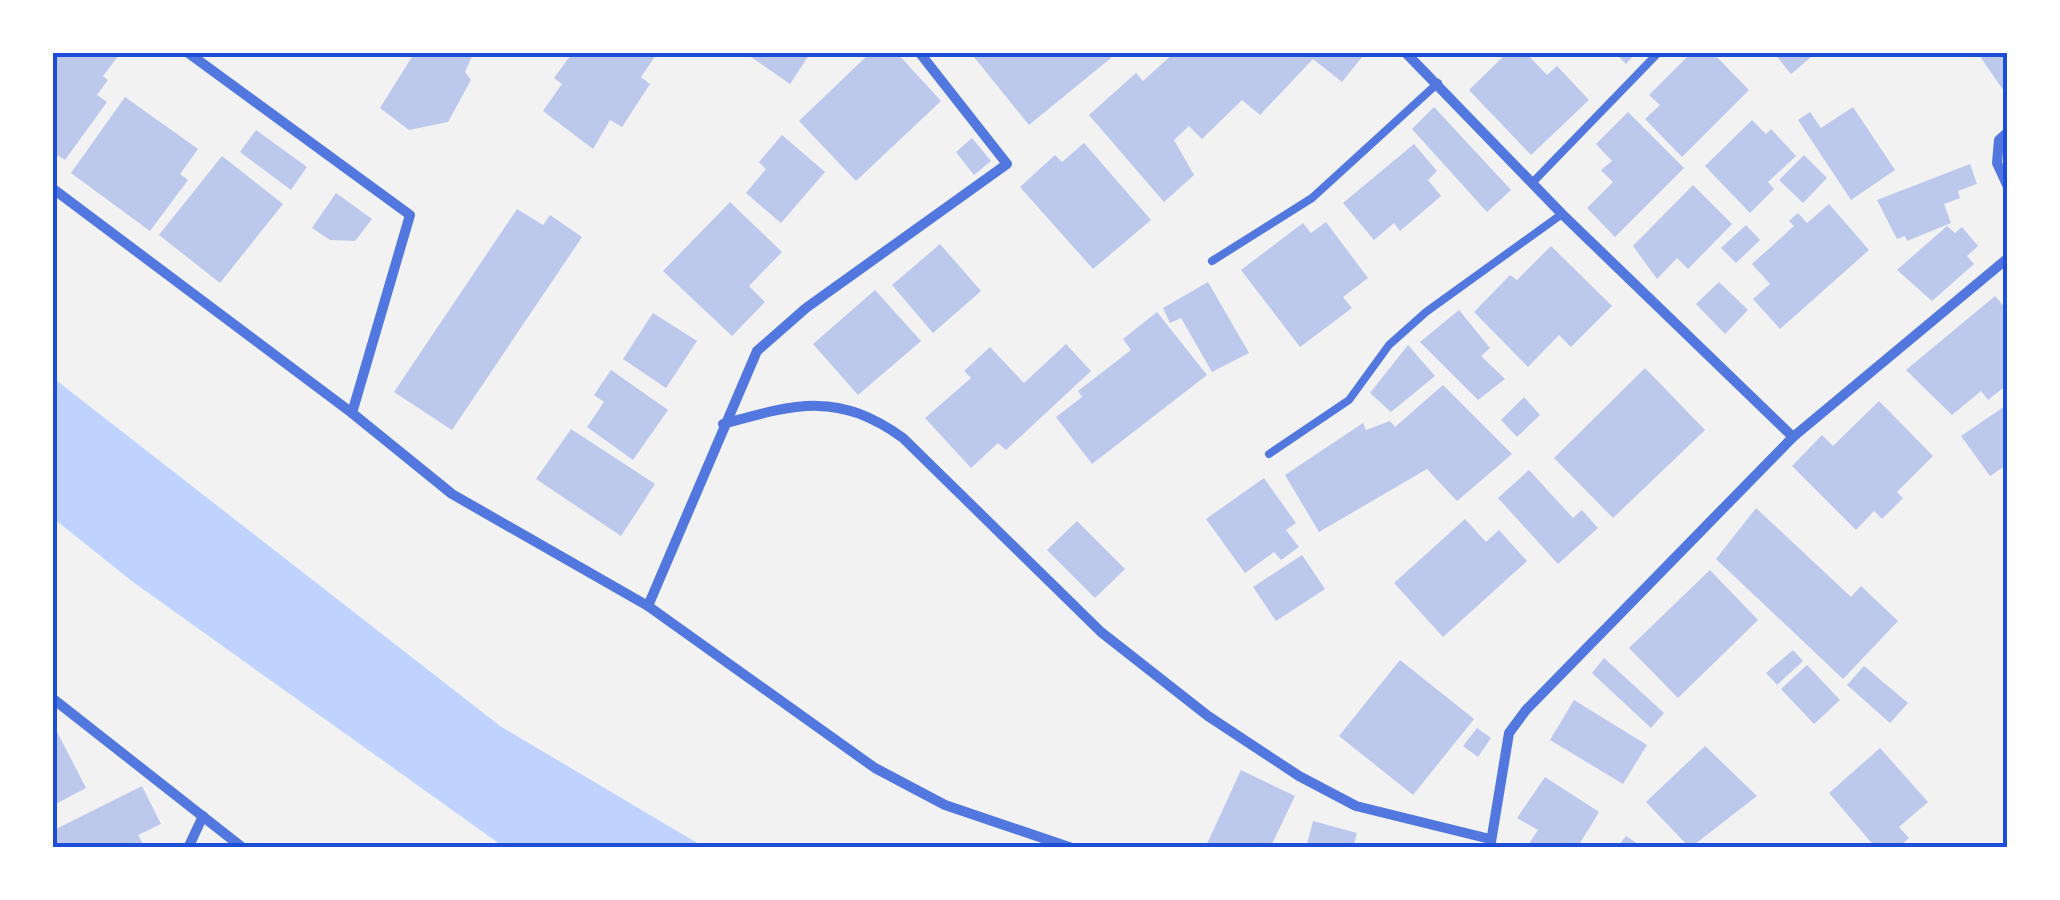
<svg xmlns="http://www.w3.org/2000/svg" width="2060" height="900" font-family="Karla,sans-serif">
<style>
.water{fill:#bfd3fe}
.building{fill:#bdc9ec}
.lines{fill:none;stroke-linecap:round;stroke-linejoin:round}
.service{stroke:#5277de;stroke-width:8}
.minor{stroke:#5277de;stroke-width:10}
.neatline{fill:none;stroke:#1d4ed8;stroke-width:4}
</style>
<rect width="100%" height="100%" fill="#f2f2f2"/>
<polygon class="water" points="52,377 500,726 704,847 504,847 133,582 53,518"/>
<g class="building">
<polygon points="58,52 121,52 103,76 108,80 97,95 107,102 65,160 52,152 52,60"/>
<polygon points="415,52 474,52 465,72 471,80 448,122 409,130 380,108"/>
<polygon points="573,52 658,52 641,77 650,84 622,127 610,120 593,149 543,111 562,84 554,78"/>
<polygon points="744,52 811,52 790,84"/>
<polygon points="871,52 896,52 941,101 856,181 799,121"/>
<polygon points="970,52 1106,52 1111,58 1029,125"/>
<polygon points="1175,52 1366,52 1342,82 1313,59 1260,115 1242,100 1202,139 1189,126 1174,140 1194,175 1164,202 1089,115 1136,73 1143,81"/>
<polygon points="1508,52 1525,52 1547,75 1557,66 1589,100 1531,155 1469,90"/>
<polygon points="1614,52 1637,52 1626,64"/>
<polygon points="1699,52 1712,52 1749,90 1682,157 1645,119 1660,105 1649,95 1691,53 1695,57"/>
<polygon points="1773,52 1817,52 1791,74"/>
<polygon points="1977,52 2008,52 2008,97"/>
<polygon points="125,97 198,149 180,174 188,180 150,231 71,173"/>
<polygon points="1434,107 1511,190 1487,212 1412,129"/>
<polygon points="1853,107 1895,170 1851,200 1798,120 1810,112 1821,128"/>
<polygon points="1628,112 1684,168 1615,237 1587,208 1613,182 1601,170 1612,161 1596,144"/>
<polygon points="1752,120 1766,134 1771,129 1796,156 1768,182 1774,189 1750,213 1705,166"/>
<polygon points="256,130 307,167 291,190 240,152"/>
<polygon points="782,135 825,172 781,223 746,193 766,169 759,162"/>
<polygon points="972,138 991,161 974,175 956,152"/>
<polygon points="1084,143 1151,220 1093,269 1020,187 1055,155 1062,162"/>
<polygon points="1414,144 1437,171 1428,180 1441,196 1400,231 1394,223 1374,240 1343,203"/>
<polygon points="1804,155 1827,178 1803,203 1779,180"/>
<polygon points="222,156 283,204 220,283 159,235"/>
<polygon points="1970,164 1977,184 1958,191 1960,198 1944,204 1951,223 1907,241 1905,236 1897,239 1877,200"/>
<polygon points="1693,185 1732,224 1688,269 1677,258 1657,279 1633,246"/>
<polygon points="336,193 372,219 355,241 330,240 312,228"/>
<polygon points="730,202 782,252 749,286 765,302 732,336 663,271"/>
<polygon points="1829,204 1869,250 1780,329 1753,299 1770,284 1752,264 1794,226 1789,221 1798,213 1807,223"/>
<polygon points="517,209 543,225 550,215 582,237 452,430 394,392"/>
<polygon points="1326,222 1368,278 1343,297 1352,308 1300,347 1241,270 1303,223 1311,233"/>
<polygon points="1746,225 1760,240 1736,263 1721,248"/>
<polygon points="1947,226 1955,233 1962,227 1978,246 1967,256 1974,264 1932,301 1897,270"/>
<polygon points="940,244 981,291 933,333 892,285"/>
<polygon points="1551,246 1612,306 1571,347 1559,335 1528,367 1474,312 1510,275 1517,280"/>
<polygon points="1208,282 1249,353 1212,372 1181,318 1170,323 1163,308"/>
<polygon points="1719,282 1748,310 1725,334 1696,304"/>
<polygon points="875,290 921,341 858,395 813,344"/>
<polygon points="1995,296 2008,311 2008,384 1988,400 1981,391 1952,415 1906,370"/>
<polygon points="1459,310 1490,348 1481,356 1505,379 1478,400 1420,342"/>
<polygon points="1157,312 1207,375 1092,464 1056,417 1082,397 1078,391 1131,350 1123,339"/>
<polygon points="653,313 697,341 666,388 623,359"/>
<polygon points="1066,344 1091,371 1006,450 998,443 971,468 925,418 971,378 964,371 990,347 1024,383"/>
<polygon points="1408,345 1435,376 1391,412 1370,393"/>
<polygon points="1645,368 1705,430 1613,518 1554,458"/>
<polygon points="611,370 668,410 633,460 587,427 604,402 594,395"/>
<polygon points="1443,385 1512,454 1457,501 1427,469 1319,532 1285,475 1363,423 1366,430 1390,421 1395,427"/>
<polygon points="1524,397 1540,415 1517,437 1501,420"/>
<polygon points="1879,401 1933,456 1897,492 1903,498 1882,519 1874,511 1856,530 1792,466 1822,435 1833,446"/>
<polygon points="2008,404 2008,464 1990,476 1961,436"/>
<polygon points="571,429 655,484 621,536 536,479"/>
<polygon points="1529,470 1573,518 1582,510 1598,528 1558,564 1498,498"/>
<polygon points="1264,478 1296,523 1286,530 1299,547 1281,560 1274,552 1245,573 1206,519"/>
<polygon points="1756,508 1851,597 1861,586 1898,621 1843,679 1716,559"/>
<polygon points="1465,519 1486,542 1499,530 1527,561 1443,637 1394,583"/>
<polygon points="1077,521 1125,569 1095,598 1047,550"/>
<polygon points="1302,555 1325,589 1276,621 1253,587"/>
<polygon points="1710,570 1758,620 1678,698 1629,648"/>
<polygon points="1793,650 1803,661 1777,685 1766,673"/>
<polygon points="1604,658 1664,713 1651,728 1592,673"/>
<polygon points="1400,660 1474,719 1413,795 1339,736"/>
<polygon points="1807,665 1840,700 1814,724 1781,689"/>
<polygon points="1864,666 1908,703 1890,723 1847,685"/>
<polygon points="1574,700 1647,745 1623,784 1550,740"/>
<polygon points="52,722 86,788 52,806"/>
<polygon points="1477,728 1491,738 1478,757 1463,746"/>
<polygon points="1705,746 1757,796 1690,848 1646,802"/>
<polygon points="1880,748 1928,802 1899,827 1909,838 1898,848 1876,848 1829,793"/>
<polygon points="1241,770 1295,796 1270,848 1205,848"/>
<polygon points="1545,777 1599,812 1580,843 1588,848 1526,848 1538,830 1517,818"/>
<polygon points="142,786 161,824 138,835 145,848 57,848 52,831"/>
<polygon points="1313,821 1357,833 1353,848 1306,848"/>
<polygon points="1626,836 1644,848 1617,848"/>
</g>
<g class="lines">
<g class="service">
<polyline points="1533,182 1659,52"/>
<polyline points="1212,261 1312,198 1438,83"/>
<polyline points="1269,454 1349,400 1389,345 1426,312 1562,214"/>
</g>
<g class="minor">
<polyline points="187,52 410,215 352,413"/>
<polyline points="1405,52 1562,214 1793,437"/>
<polyline points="2008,132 1999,140 1997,163 2008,187"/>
<polyline points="52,188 352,413 452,494 648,606 875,768 945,805 1072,848"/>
<path d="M 723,424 C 795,404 838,391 903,438 L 1101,632 L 1208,716 L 1299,776 L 1356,806 L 1490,839"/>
<polyline points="648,606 757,351 806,308 1007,164 919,52"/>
<polyline points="52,698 243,848"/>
<polyline points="188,848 203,816"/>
<polyline points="1490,848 1509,733 1526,710 1793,437 2008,258"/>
</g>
</g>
<rect width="2060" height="900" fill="none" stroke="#ffffff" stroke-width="110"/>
<rect x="55" y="55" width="1950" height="790" class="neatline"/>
</svg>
